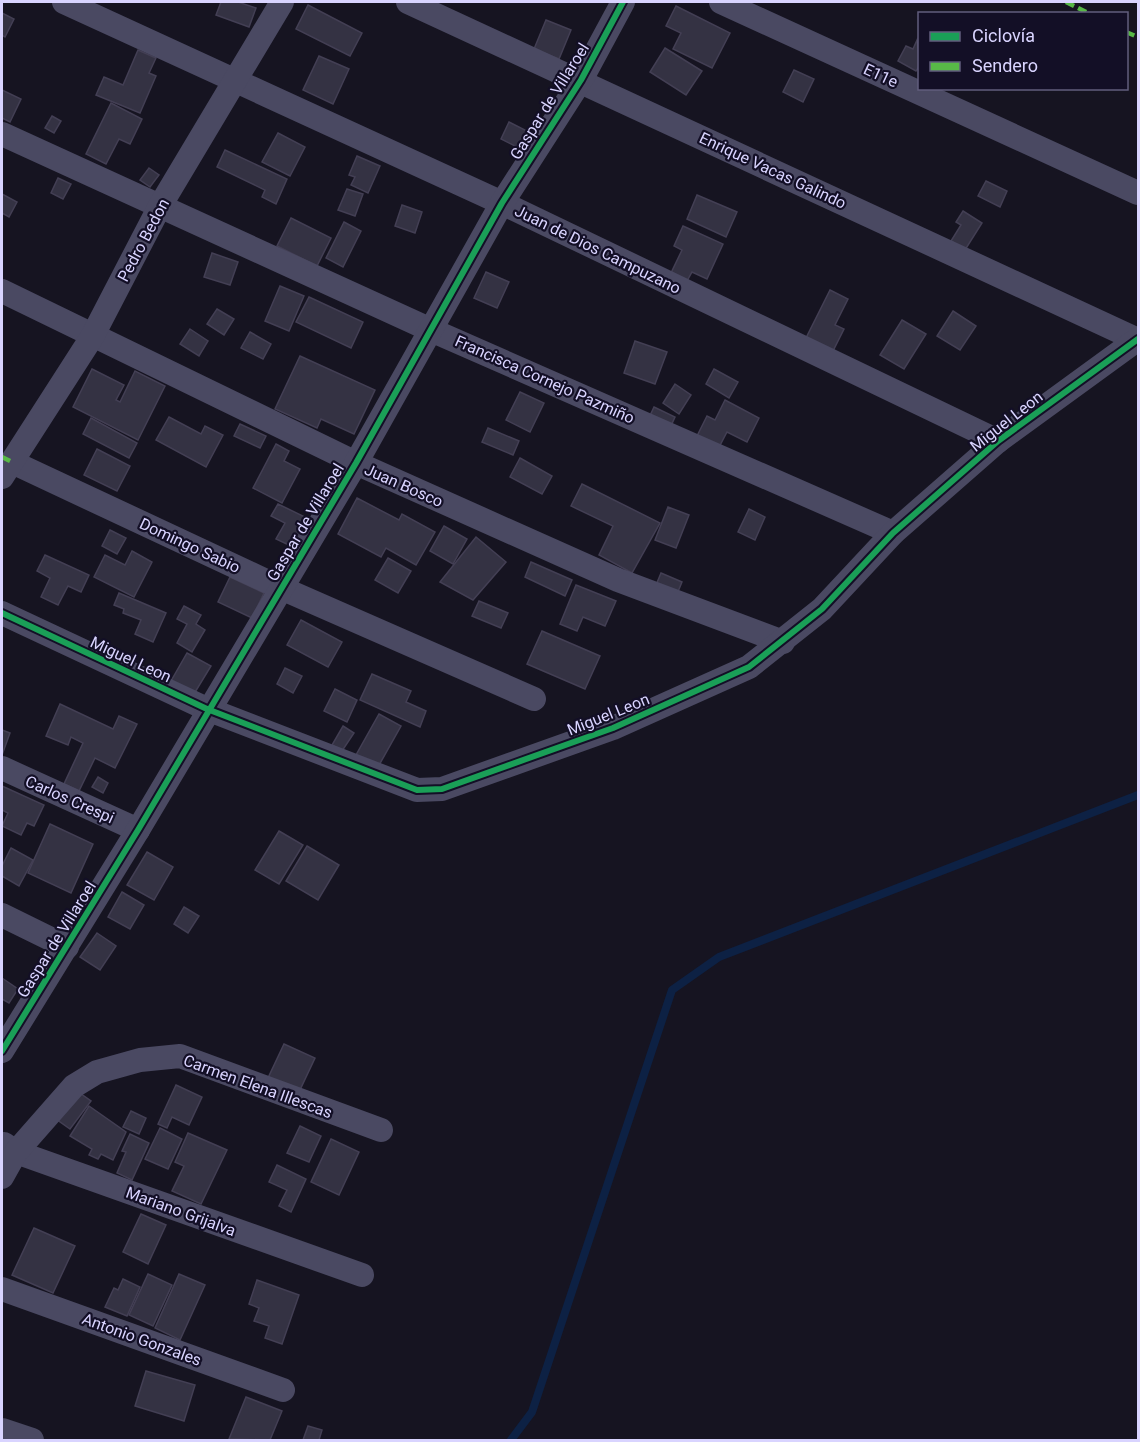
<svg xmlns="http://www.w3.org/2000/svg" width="1140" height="1442" font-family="Roboto,sans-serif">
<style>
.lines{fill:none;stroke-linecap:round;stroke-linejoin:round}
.stream{stroke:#0d2144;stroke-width:8}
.building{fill:#343243;stroke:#433f54;stroke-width:1.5}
.street{stroke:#4a4962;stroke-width:24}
.quiet{stroke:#58b947;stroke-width:4.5;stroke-dasharray:9 4.5;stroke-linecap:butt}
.cycleway-casing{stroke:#130f26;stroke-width:10}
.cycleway{stroke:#1a9f57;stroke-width:6}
.labels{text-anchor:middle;stroke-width:4.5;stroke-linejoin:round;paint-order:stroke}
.street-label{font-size:16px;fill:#d9d4ff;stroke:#130f26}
</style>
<rect width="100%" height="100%" fill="#161421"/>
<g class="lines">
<polyline class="stream" points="511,1440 532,1412 672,990 719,957 1138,795"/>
</g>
<g class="building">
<polygon points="221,2 238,2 256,8 249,27 216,15"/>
<polygon points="308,5 362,33 350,56 296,29"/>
<polygon points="676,6 730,33 712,68 673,49 681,33 666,26"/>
<polygon points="2,13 14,19 5,37 2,35"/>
<polygon points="546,20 571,30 559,59 534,49"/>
<polygon points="917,40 920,65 916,71 898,61 906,46 913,49"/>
<polygon points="665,48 702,71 686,95 650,72"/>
<polygon points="138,50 156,58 149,73 156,76 140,113 96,95 104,77 123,85"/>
<polygon points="319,56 349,69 333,104 303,90"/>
<polygon points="794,70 814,79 803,102 783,92"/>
<polygon points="2,90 21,99 10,122 2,118"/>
<polygon points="111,103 142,119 130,144 119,139 106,164 86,154"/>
<polygon points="52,116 61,121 54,133 45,128"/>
<polygon points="509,122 527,131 519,148 501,139"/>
<polygon points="278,133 305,147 290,176 262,162"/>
<polygon points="225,150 287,179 276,204 262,197 265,190 217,167"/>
<polygon points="357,156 380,166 368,193 351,185 355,177 349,175"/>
<polygon points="149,168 159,175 150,187 140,180"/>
<polygon points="58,178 71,184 63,199 51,193"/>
<polygon points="986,181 1007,191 1000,207 978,196"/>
<polygon points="347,189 363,194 355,216 338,210"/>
<polygon points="2,194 17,202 9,217 2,213"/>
<polygon points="697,195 737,212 726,237 687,219"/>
<polygon points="402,205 422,212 415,233 395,226"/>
<polygon points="963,211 982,223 965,250 951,241 961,225 956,222"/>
<polygon points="291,218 331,238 317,266 277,246"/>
<polygon points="344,222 361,231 343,267 326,258"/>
<polygon points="683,226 723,244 707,279 692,272 687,281 671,273 682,250 674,246"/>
<polygon points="212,253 238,262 230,285 204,277"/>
<polygon points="486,272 509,282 497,308 474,298"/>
<polygon points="280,286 304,296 289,331 265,321"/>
<polygon points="830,290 848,299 835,325 844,329 833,351 806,338"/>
<polygon points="309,297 363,322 351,348 296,322"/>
<polygon points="217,309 234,319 224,335 207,324"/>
<polygon points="953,311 976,326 960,350 937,336"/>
<polygon points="902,320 926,334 904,369 880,355"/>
<polygon points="190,329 208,341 199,356 180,344"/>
<polygon points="250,332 271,344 263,359 241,348"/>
<polygon points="635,341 667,352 655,384 624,373"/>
<polygon points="300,356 375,390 354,434 321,419 317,428 275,409"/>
<polygon points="92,369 124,385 116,400 120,402 135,371 165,386 138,440 73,407"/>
<polygon points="714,369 738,382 729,398 706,384"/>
<polygon points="675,384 691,395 679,414 663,403"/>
<polygon points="520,392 544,403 530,432 506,420"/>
<polygon points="725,400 759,418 747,442 727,432 717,451 695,440 707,416 715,420"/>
<polygon points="654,407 675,417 669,430 648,420"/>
<polygon points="169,417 201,434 205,426 223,435 206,467 156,440"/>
<polygon points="91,418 137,443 129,458 83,434"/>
<polygon points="240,424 266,436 260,448 234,436"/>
<polygon points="488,428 519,441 513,455 482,442"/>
<polygon points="276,444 289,451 284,461 300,469 282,503 253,488"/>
<polygon points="97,449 130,466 117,491 84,475"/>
<polygon points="520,458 552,476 542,494 510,477"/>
<polygon points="582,484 660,523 632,573 599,555 613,526 571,506"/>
<polygon points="357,498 399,520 402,514 435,532 416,565 386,548 381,557 338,534"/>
<polygon points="278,504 307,518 293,547 276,539 285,523 271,516"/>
<polygon points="668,507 689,515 676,548 655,540"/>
<polygon points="749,509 765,517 755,540 738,532"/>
<polygon points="444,526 467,539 453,564 430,551"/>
<polygon points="110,530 126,538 117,554 102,546"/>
<polygon points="476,537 506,562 473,600 440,582"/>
<polygon points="132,551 152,562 134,597 94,577 105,555 125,565"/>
<polygon points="45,555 89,575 81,592 68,586 58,605 41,597 50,578 37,571"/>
<polygon points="388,558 411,571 398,593 375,580"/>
<polygon points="531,562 572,580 565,596 525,577"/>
<polygon points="661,573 682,582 677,594 656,585"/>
<polygon points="230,577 264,593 252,618 218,602"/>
<polygon points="576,585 616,601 605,626 583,617 577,631 560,624"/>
<polygon points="119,593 166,613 153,642 135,634 141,620 123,613 124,609 114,605"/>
<polygon points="479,601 508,613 501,628 472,616"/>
<polygon points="184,606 201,615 196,624 205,630 192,652 177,643 187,624 177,619"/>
<polygon points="301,620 342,642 328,667 287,645"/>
<polygon points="542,631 600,656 585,689 527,664"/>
<polygon points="187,653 211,666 194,694 171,681"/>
<polygon points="285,668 302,676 293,693 277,684"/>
<polygon points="372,674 411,691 406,702 426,711 420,727 360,700"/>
<polygon points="335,689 357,700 347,722 324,711"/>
<polygon points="60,704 113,729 119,716 137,724 115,768 95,758 79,791 64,784 83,743 71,737 68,745 46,736"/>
<polygon points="379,714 401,726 378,767 356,755"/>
<polygon points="343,726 354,733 342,751 332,745"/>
<polygon points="2,730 10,733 2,755"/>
<polygon points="98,777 108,783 103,793 92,787"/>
<polygon points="2,786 44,805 34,826 27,823 21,835 2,826 8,813 2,810"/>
<polygon points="50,824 93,844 71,893 28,873"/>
<polygon points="279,831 303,845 279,884 255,870"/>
<polygon points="307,846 339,865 318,900 286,881"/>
<polygon points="11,848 33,860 19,886 2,876 2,866"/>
<polygon points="147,852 173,867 154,900 127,885"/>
<polygon points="122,892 144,905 130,929 108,917"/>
<polygon points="184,907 199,916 188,933 174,924"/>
<polygon points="97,933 116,946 100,970 80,957"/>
<polygon points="2,978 18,989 9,1003 2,999"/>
<polygon points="284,1044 315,1058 299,1092 268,1078"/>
<polygon points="176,1085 202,1097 189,1125 172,1117 167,1128 158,1124"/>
<polygon points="77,1091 91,1101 70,1129 56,1119"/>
<polygon points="89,1106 126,1132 113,1160 101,1154 98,1159 89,1155 92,1149 70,1136"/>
<polygon points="131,1111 146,1118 139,1134 123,1127"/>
<polygon points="300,1126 321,1136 309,1162 287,1153"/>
<polygon points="160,1128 182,1139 168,1169 145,1159"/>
<polygon points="188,1133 227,1150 201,1204 172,1191 184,1166 175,1162"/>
<polygon points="130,1134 149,1143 132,1180 117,1173 126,1152 122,1151"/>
<polygon points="331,1139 359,1152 339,1195 311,1182"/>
<polygon points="277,1165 306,1179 291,1212 279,1206 287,1190 269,1182"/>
<polygon points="141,1214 166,1225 148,1264 123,1252"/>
<polygon points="34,1228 75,1246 53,1293 12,1275"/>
<polygon points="148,1274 172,1285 153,1326 129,1315"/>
<polygon points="179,1274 205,1285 180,1340 155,1328"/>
<polygon points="123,1279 140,1287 127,1316 105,1307 114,1288 118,1290"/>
<polygon points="257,1280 299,1295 282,1344 265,1338 269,1326 254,1321 259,1308 249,1304"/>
<polygon points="146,1371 195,1385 184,1421 135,1406"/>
<polygon points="246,1397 282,1411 270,1440 272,1440 229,1439"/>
<polygon points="308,1426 322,1430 319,1440 303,1440"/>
</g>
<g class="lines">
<g class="street">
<polyline points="64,2 502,203 998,441"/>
<polyline points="408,2 1138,340"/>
<polyline points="721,2 1138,193"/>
<polyline points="2,134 431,330 893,533"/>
<polyline points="2,291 356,463 618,580 783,642"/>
<polyline points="12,462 281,588 534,699"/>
<polyline points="2,477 92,337 160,206 282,2"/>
<polyline points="2,613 207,709 417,790 442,789 613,728 749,667 822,609 893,533 998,441 1138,339"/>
<polyline points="2,768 138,830"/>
<polyline points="2,915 67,947"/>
<polyline points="2,1051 138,830 356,463 502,203 581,80 623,2"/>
<polyline points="4,1144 16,1152 362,1275"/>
<polyline points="2,1177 16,1152 74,1086 97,1072 140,1060 180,1056 381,1130"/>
<polyline points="2,1289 283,1390"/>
<polyline points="2,1430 32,1440"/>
</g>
<g class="quiet">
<polyline points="1066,2 1090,14"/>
<polyline points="1126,32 1138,37"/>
<polyline points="2,457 12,462"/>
</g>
<defs>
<g id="cycleway">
<polyline points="2,613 207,709 417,790 442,789 613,728 749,667 822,609 893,533 998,441 1138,339"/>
<polyline points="2,1051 138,830 356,463 502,203 581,80 623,2"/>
</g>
</defs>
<use href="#cycleway" class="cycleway-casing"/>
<use href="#cycleway" class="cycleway"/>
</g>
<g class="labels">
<g class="street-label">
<text transform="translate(881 75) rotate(25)" y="6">E11e</text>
<text transform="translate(549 101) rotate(-58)" y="6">Gaspar de Villaroel</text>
<text transform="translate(773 170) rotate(25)" y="6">Enrique Vacas Galindo</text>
<text transform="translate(143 240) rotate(-62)" y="6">Pedro Bedon</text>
<text transform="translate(598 249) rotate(26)" y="6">Juan de Dios Campuzano</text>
<text transform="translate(545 379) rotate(24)" y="6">Francisca Cornejo Pazmiño</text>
<text transform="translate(1006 421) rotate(-38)" y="6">Miguel Leon</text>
<text transform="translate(404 485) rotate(24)" y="6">Juan Bosco</text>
<text transform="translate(305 522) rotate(-59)" y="6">Gaspar de Villaroel</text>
<text transform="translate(190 545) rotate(25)" y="6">Domingo Sabio</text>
<text transform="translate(131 659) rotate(25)" y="6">Miguel Leon</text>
<text transform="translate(608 714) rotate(-22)" y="6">Miguel Leon</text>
<text transform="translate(70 799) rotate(24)" y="6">Carlos Crespi</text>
<text transform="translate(56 939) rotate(-58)" y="6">Gaspar de Villaroel</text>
<text transform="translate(258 1086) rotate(20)" y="6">Carmen Elena Illescas</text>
<text transform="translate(181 1211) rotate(20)" y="6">Mariano Grijalva</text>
<text transform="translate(142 1339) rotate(20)" y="6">Antonio Gonzales</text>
</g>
</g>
<rect width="1140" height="1442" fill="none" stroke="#d9d4ff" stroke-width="6"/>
<rect x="918" y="12" width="210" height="78" fill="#130f26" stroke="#625e7d" stroke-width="1.5"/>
<rect x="930" y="32" width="30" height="9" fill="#1a9f57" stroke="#625e7d" stroke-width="1.5"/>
<text x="972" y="42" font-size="18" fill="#d9d4ff">Ciclovía</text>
<rect x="930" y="62" width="30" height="9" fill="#58b947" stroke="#625e7d" stroke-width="1.5"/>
<text x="972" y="72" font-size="18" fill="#d9d4ff">Sendero</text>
</svg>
